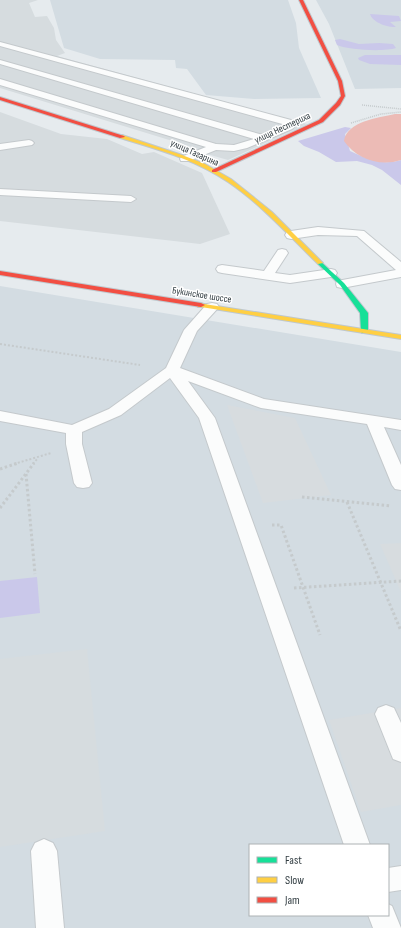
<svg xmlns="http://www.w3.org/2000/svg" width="401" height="928" font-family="'Sofia Sans Condensed',sans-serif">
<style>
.residential{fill:#d3dce2;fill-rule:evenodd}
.industrial{fill:#d6dcdf}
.green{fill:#cac8ea}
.parking{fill:#d7dcdf}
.water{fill:#ecbbb6}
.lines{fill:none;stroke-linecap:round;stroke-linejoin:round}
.lane-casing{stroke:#c4c9cc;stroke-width:2}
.fast-casing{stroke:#bfc8ce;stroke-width:2}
.slow-casing{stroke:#bfc8ce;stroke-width:2}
.jam-casing{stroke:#bfc8ce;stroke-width:2}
.path-far2{stroke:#c5cacc;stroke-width:1.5;stroke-dasharray:1 1;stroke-linecap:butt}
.path-far1{stroke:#c5cacc;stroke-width:2;stroke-dasharray:2 2;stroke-linecap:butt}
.path{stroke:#c5cacc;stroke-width:3;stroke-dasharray:2.5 2.5;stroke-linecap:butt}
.lane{fill:#fbfcfc;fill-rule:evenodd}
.fast{fill:#16e098;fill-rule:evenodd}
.slow{fill:#ffcf43;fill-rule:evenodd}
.jam{fill:#f24e42;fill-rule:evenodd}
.labels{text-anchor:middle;stroke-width:3;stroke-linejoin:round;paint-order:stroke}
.far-street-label{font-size:10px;fill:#333e43;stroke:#fff}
</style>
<rect width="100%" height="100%" fill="#e6ebee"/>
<g class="residential">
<polygon points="50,0 288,0 296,23 299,48 321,98 254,99 206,95 187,69 176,68 175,60 100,59 64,48"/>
<polygon points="316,0 401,0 401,88 355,89 329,24"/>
<path d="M 0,286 L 401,352 L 401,928 L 0,928 ZM 250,845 L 388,845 L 388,915 L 250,915 Z"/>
</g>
<g class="industrial">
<polygon points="0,0 38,0 29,3 35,17 47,16 54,28 56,40 65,53 57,56 307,124 228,160 207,154 210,152 205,151 0,88"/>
<polygon points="0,112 61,134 107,139 142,154 154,152 202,173 230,234 200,244 0,221"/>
<polygon points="87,649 105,831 0,847 0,659"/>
</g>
<g class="green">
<path d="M 370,14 L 399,16 L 401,21 L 390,22 L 396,27 C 388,28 372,22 370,14 Z"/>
<path d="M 340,39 L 359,44 L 379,43 L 393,44 L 396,48 C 384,52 349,50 337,45 L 335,40 Z"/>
<polygon points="365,55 401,55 401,65 370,64 359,60 358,58"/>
<path d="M 345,127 L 351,128 L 345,134 L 350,151 C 368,159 382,166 401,160 L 401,185 L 382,170 L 372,165 L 357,161 L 336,162 L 319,152 L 304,146 L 298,141 Z"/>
<polygon points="37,577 40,613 0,618 0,581"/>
</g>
<g class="parking">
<polygon points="227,405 295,418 331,495 263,503"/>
<polygon points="401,543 401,592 380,544"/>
<polygon points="401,708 401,805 361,812 329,720"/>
</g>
<path class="water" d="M 395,114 L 401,114 L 401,160 C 380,167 356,159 344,141 C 347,121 378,118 395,114 Z"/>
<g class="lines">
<defs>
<g id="lane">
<polygon points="0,42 291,120 296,125 292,129 247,148 234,151 216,150 189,161 181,161 180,159 181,157 206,147 0,85 0,79 216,144 234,145 254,139 0,64 0,60 263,135 286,125 0,46"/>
<polygon points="29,140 32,141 34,143 32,145 0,150 0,144"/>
<polygon points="0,189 131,196 136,199 131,202 0,195"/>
<polygon points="318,227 364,231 401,262 401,277 342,288 337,287 336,284 337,281 396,270 357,236 318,235 291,239 287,238 285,235 287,232 291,231"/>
<polygon points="282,249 286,250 288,253 275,273 290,275 331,269 335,270 337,273 335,276 331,277 290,283 222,273 218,272 216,269 218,266 222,265 264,271 278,250"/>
<polygon points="212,303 217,304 219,307 197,331 180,368 264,399 401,420 401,430 384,427 401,465 401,490 395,489 392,485 367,424 261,408 188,381 215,418 370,845 344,845 199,418 170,378 121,415 82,432 82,444 92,483 89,487 83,488 77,487 74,483 66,444 66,433 0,421 0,411 72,425 109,409 166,368 184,330 207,304"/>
<polygon points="386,705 394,708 401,723 401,762 393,759 375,714 378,708"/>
<polygon points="44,839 53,843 57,851 64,928 36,928 31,851 35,843"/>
<polygon points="401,866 401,890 388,892 388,868"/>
<polygon points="388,904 392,906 401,928 373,928 368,915 388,915"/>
</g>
<polygon id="fast" points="320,261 344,283 368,313 368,333 362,333 361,331 360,313 340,285 318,264 318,262"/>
<g id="slow">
<path d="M 122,135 L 182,155 L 205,164 L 231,179 L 272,212 L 323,263 L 318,264 C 289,236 262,205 228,182 C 196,160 157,149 120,138 L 120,136 Z"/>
<polygon points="198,303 401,335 401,339 201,307 198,307"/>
</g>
<g id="jam">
<polygon points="299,0 303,0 342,81 345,96 340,105 323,122 216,172 212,172 212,170 319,120 336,103 341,96 338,81"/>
<polygon points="0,97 124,136 125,137 120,138 0,100"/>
<polygon points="0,271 201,303 205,305 201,307 0,275"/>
</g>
</defs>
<use href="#lane" class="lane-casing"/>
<use href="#fast" class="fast-casing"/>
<use href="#slow" class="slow-casing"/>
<use href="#jam" class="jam-casing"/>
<g class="path-far2">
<polyline points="362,105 401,109"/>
<polyline points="351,123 381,114 401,112"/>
</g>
<g class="path-far1">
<polyline points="0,344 140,365"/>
<polyline points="14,464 51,453"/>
<polyline points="33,464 38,458"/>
</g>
<g class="path">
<polyline points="0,469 18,463"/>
<polyline points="26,474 35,574"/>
<polyline points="302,497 391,506"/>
<polyline points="347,502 401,631"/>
<polyline points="0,508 34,463"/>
<polyline points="272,525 281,525 320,635"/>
<polyline points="294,588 401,581"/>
</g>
<use href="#lane" class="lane"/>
<use href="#fast" class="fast"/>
<use href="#slow" class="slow"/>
<use href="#jam" class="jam"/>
</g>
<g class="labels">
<g class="far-street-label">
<text transform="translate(282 127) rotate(-25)" y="4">улица Нестериха</text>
<text transform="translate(195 152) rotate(24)" y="4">улица Гагарина</text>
<text transform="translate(202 294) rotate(9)" y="4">Букинское шоссе</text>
</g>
</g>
<rect x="249" y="844" width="140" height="72" fill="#ffffff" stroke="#adb2b4"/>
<rect x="257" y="857" width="20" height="6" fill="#16e098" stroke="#adb2b4"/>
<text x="285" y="864" font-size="12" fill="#333e43">Fast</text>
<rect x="257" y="877" width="20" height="6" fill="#ffcf43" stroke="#adb2b4"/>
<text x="285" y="884" font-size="12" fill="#333e43">Slow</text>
<rect x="257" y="897" width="20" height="6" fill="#f24e42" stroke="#adb2b4"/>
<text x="285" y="904" font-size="12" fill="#333e43">Jam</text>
</svg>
